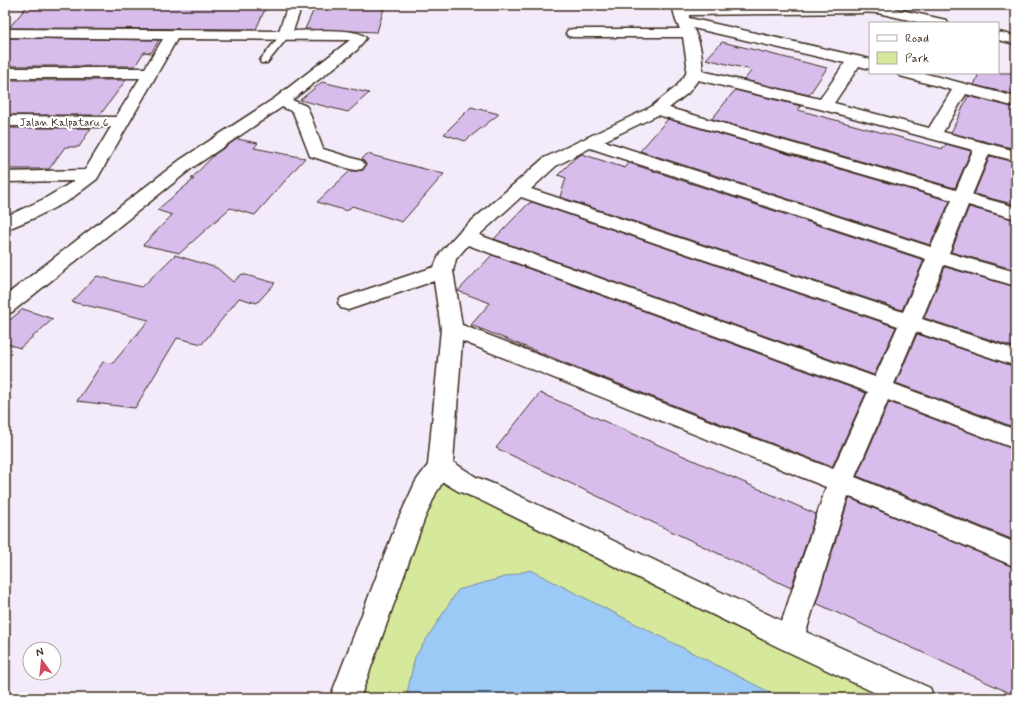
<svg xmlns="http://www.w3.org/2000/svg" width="1021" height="703" font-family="Mynerve,sans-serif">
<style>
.green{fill:#d6e89c;stroke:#88895d}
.water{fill:#9ccaf7;stroke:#758aa0}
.building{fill:#d8bdec;stroke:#3b2a1e}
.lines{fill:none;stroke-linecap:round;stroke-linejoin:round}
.service-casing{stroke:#3b2a1e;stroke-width:3}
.minor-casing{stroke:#3b2a1e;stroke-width:3}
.tertiary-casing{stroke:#3b2a1e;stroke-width:3}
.service{fill:#fff;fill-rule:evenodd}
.minor{fill:#fff;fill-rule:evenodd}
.tertiary{fill:#fff;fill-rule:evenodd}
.labels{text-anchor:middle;stroke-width:4;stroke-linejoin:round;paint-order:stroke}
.far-street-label{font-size:11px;fill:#3b2a1e;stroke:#fff}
</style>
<rect width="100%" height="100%" fill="#f3ebf9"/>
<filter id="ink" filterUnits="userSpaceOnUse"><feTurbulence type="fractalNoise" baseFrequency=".025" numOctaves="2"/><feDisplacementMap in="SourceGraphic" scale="8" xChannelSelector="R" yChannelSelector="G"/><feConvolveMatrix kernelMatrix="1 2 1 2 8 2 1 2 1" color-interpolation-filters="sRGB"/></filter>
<g filter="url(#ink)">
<polygon class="green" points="440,467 919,698 345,698"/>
<polygon class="water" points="530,570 781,698 406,698 415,657 458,590"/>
<g class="building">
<polygon points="28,5 267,5 256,29 9,28"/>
<polygon points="316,5 385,5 377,32 305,29"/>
<polygon points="5,38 159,40 151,53 144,52 135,66 5,66"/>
<polygon points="722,42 747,48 827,68 809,95 744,80 752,70 706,59"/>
<polygon points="979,73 1016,73 1016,95 974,85"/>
<polygon points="5,80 126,80 100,115 5,115"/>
<polygon points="322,82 369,93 348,112 300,100"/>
<polygon points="735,90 801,106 798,110 943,149 946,144 971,151 955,188 712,119"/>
<polygon points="968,96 1016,108 1016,149 951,133"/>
<polygon points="471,107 499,114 465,141 444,134"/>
<polygon points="668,119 950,201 930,245 640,151"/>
<polygon points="5,128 91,128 79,147 65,147 49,169 5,169"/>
<polygon points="237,139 258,143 254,148 305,158 255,215 230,208 180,253 143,245 172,215 157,210 194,179 191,179 215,154"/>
<polygon points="367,154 436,172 444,174 402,222 352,206 347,211 317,202 350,171 356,171 363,170 366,165 362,159"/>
<polygon points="582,154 625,168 629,163 924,260 902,310 560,197 566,178 558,175 575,158"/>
<polygon points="990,156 1016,162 1016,205 974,194"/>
<polygon points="532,202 896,327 874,375 494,239 528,204"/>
<polygon points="969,207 1016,220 1016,270 951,252"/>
<polygon points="175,255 217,268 233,282 242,274 275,283 257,303 239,298 202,344 177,338 135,408 77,401 103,362 113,363 149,320 72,302 97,276 142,287"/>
<polygon points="492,255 866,393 832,467 573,366 471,325 490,303 458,291"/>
<polygon points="945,267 1016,287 1016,348 924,318"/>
<polygon points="23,309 53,319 20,348 5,343 5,324"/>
<polygon points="917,334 1016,367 1016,428 896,383"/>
<polygon points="540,393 816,514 791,588 496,448"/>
<polygon points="889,402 1016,450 1016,541 857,476"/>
<polygon points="849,498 1016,568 1016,696 816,603"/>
</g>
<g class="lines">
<defs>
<polygon id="service" points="285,32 289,35 288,37 267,63 261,63 260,61 261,59 282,33"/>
<g id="minor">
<path d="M 288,5 L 302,5 L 293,31 C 307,31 359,27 366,38 L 357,50 L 292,100 L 306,106 L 308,109 L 323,149 L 362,161 L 365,165 L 362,169 L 356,170 L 350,169 L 310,156 L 293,112 L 282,107 L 192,168 L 12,312 L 5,314 L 5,296 L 180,160 L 275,98 L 350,40 L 177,39 L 97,179 L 68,201 L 34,218 L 5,230 L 5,217 L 44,199 L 74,181 L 5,182 L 5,172 L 85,170 L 111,127 L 5,126 L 5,116 L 116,117 L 140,78 L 5,78 L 5,68 L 145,68 L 163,39 L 5,37 L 5,29 L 279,31 Z"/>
<path d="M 672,5 L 686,5 L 686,7 L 867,6 L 869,9 L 867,12 L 862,13 L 689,15 L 689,18 L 870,59 L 870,69 L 859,66 L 834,103 L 929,128 L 952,90 L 900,76 L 897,73 L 923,73 L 1016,97 L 1016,107 L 966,94 L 943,132 L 1016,151 L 1016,161 L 989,154 L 972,195 L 1016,207 L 1016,219 L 968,205 L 949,253 L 1016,272 L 1016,286 L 944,265 L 922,319 L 1016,350 L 1016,366 L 916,332 L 894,384 L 1016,430 L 1016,449 L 888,400 L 855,477 L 1016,543 L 1016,567 L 848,496 L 806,632 L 930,688 L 934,698 L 886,698 L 780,648 L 478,499 L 458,491 L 443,482 L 436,493 L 424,520 L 360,698 L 330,698 L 398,520 L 416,481 L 428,465 L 441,329 L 434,281 L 348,310 L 341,308 L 338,303 L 341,298 L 434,267 L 440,253 L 458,233 L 544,158 L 651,107 L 676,87 L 686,74 L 687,64 L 683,37 L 573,37 L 568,36 L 566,33 L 568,30 L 573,29 L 680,29 L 676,21 ZM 693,28 L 845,63 L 820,99 L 702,71 C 703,58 700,40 693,28 ZM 698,80 L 820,109 L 973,150 L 956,190 L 669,108 L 688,93 ZM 658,115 L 952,200 L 931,247 L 604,141 ZM 590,148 L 926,259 L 903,312 L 531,189 L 556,166 ZM 521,197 L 898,326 L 875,377 L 479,235 ZM 468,245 L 868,392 L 833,469 L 462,325 L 453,271 L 456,259 ZM 462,341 L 826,487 L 782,621 L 496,485 L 476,477 L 453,462 Z"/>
<path d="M 877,5 L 898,5 C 894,11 880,14 873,12 L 871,9 Z"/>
</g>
<g id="tertiary">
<polygon points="852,5 879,5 946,20 948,23 922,23 878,13 857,12"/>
<polygon points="998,32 1016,36 1016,44 998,40"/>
</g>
</defs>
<use href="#service" class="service-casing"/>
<use href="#minor" class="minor-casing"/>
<use href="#tertiary" class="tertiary-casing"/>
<use href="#service" class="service"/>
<use href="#minor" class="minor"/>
<use href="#tertiary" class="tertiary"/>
</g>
</g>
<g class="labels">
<g class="far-street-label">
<text x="64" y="126">Jalan Kalpataru 6</text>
</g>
</g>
<rect width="1021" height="703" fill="none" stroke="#fff" stroke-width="20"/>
<rect x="10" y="10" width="1001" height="683" fill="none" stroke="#3b2a1e" stroke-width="1.5" filter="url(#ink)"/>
<rect x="869" y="22" width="130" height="52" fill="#ffffff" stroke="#b1aaa5"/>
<rect x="877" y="35" width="20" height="6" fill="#ffffff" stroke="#b1aaa5"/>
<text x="905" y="42" font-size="12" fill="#3b2a1e">Road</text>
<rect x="877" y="52" width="20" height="12" fill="#d6e89c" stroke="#b1aaa5"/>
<text x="905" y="62" font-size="12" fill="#3b2a1e">Park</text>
<g transform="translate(42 661) rotate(345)"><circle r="19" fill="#ffffff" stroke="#b1aaa5"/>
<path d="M0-3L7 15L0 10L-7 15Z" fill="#d1495b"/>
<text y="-6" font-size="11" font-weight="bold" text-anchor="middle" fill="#3b2a1e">N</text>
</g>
</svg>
